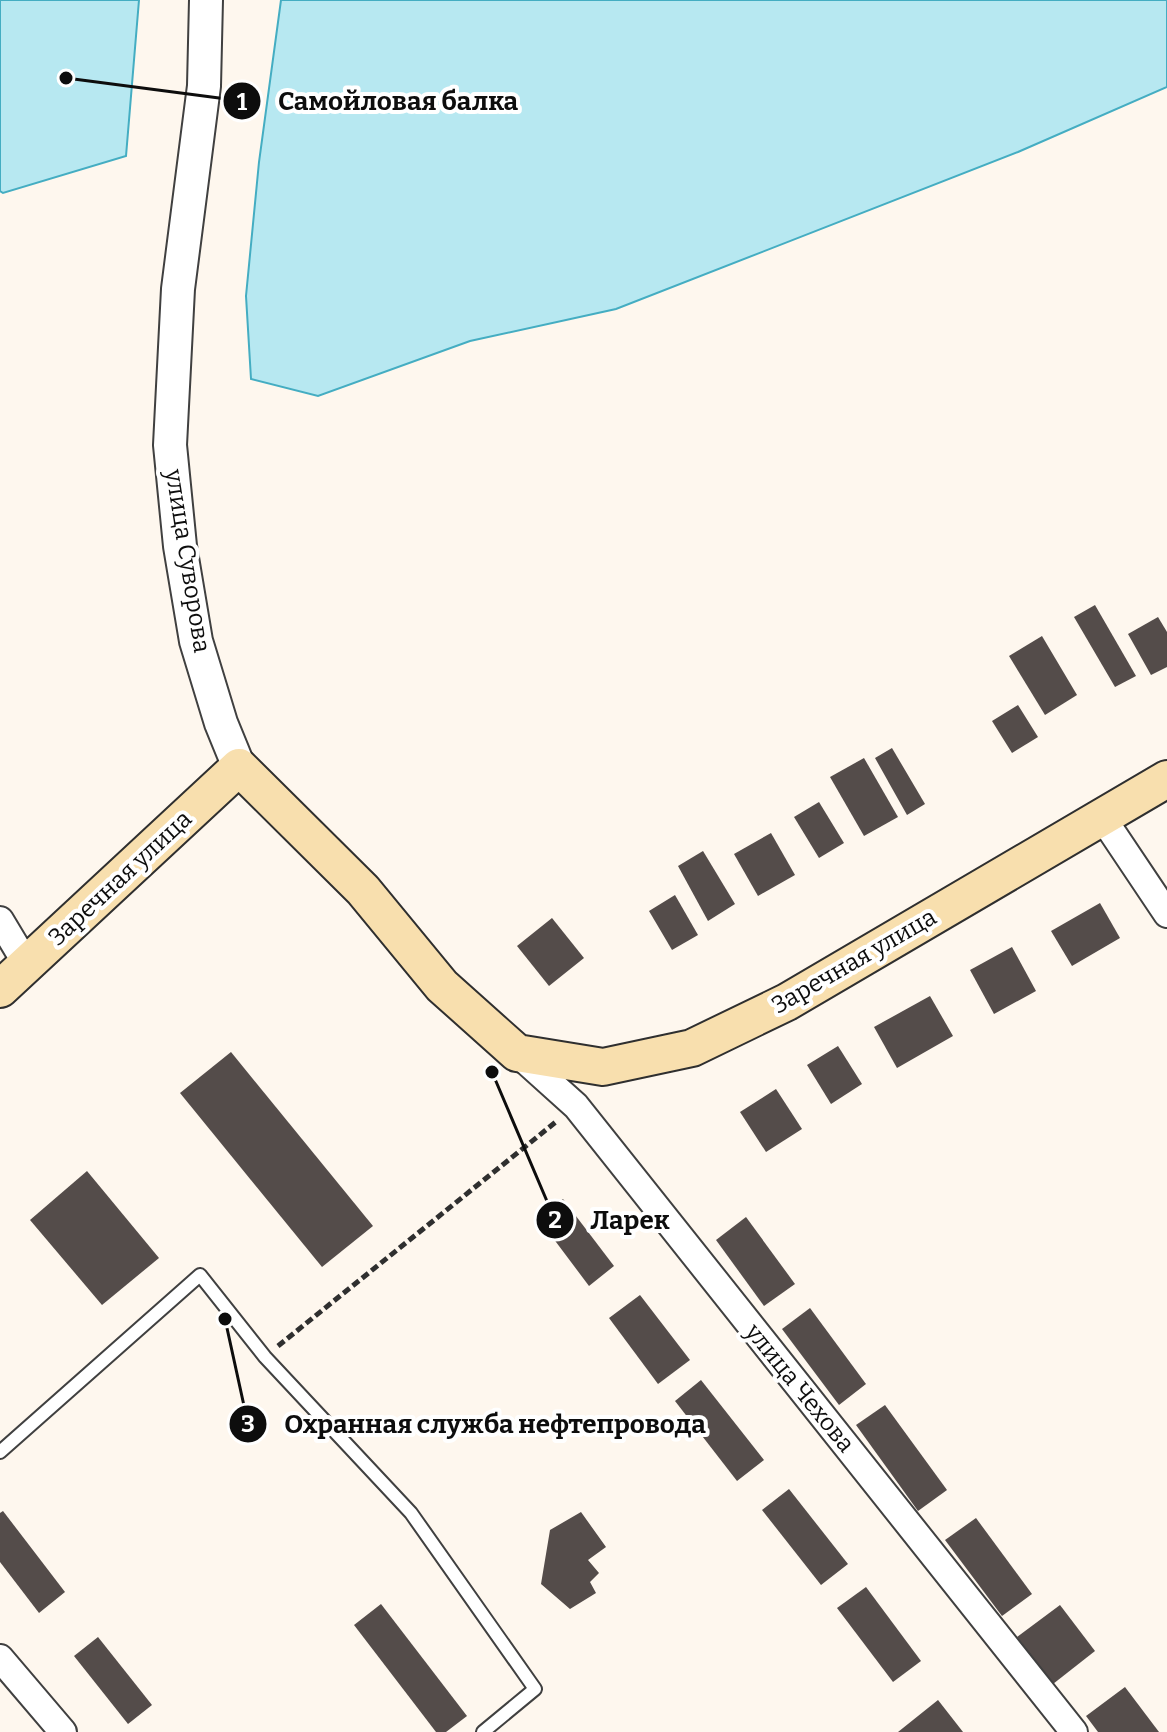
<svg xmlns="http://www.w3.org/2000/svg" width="1167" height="1732" font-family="Bitter,serif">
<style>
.water{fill:#b7e8f1;stroke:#44adc2;stroke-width:2}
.building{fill:#544c4a}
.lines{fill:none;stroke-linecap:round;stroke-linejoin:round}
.service-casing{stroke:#404040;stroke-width:16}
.minor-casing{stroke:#404040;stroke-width:30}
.tertiary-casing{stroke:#404040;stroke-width:36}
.secondary-casing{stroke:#2f2f2f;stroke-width:40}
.path{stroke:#2f2f2f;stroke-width:5;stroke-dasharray:8 4;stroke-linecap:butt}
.service{stroke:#fff;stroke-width:12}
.minor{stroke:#fff;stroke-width:26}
.tertiary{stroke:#fff;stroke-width:32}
.secondary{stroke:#f8dfae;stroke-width:36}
.labels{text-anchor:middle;stroke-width:8;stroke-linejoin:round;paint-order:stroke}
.street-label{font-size:24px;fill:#0d0d0d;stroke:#fff}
.leader{fill:none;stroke:#0d0d0d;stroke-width:3}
.callout-dot{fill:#0d0d0d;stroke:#fff;stroke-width:3}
.mark-label{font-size:24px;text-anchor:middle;font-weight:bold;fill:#fff}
.callout-label{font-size:26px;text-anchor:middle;font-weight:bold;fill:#0d0d0d;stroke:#fff;stroke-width:8;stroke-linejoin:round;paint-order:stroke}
</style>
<rect width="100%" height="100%" fill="#fef7ee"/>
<g class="water">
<polygon points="0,0 139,0 126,156 3,193 0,191"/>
<polygon points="281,0 1167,0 1167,87 1018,152 616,309 470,341 318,396 251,379 246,296 259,162"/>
</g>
<g class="building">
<polygon points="1095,605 1136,676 1115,687 1074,617"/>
<polygon points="1158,617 1167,632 1167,667 1151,675 1128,634"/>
<polygon points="1042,636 1077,695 1045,715 1009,656"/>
<polygon points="1018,705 1038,737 1012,753 992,721"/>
<polygon points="892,748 925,804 907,815 875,758"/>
<polygon points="864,758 898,817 864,836 830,777"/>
<polygon points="819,802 844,843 819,858 794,817"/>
<polygon points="771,833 795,875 758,896 734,854"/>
<polygon points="703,851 735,904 708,921 678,866"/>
<polygon points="675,895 698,935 672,950 649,911"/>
<polygon points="1100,903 1120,938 1072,966 1051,931"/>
<polygon points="552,918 584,958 549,986 517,946"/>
<polygon points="1012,947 1036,991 994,1014 970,970"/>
<polygon points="930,996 953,1036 897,1068 874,1027"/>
<polygon points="838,1046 862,1084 831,1104 807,1065"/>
<polygon points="231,1052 373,1226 322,1267 180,1093"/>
<polygon points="776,1089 802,1129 766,1152 740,1112"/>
<polygon points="87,1171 159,1258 102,1305 30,1220"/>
<polygon points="563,1199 614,1266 589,1286 538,1218"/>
<polygon points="746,1217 795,1284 764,1306 716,1240"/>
<polygon points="640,1295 690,1360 658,1384 609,1318"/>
<polygon points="810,1308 866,1384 839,1405 782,1329"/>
<polygon points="701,1380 764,1460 737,1481 675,1401"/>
<polygon points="885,1405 947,1490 918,1511 856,1425"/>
<polygon points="789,1489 848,1564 821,1585 762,1510"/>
<polygon points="3,1511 65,1592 39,1613 0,1562 0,1513"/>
<polygon points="581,1512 606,1547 588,1560 599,1573 590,1582 596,1593 570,1609 541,1584 550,1530"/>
<polygon points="976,1518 1032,1594 1002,1616 945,1540"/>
<polygon points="866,1587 921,1661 893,1682 837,1608"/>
<polygon points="381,1604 467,1716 446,1732 436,1732 354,1625"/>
<polygon points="1060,1605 1095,1651 1053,1684 1017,1637"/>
<polygon points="98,1637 152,1705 128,1724 74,1656"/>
<polygon points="1125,1687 1159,1732 1098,1732 1086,1716"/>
<polygon points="938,1700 963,1732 898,1732"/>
</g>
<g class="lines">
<defs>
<polyline id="service" points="0,1452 200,1275 265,1357 411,1513 535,1689 483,1732"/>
<g id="minor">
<polyline points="1102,817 1167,914"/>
<polyline points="0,920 27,965"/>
<polyline points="517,1053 576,1106 1074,1732"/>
<polyline points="0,1658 63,1732"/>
</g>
<polyline id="tertiary" points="206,0 204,86 178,289 170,445 180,546 196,641 221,723 239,767"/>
<polyline id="secondary" points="0,989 239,767 363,890 442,986 517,1053 603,1067 692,1048 787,1002 1167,779"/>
</defs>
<use href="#service" class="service-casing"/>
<use href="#minor" class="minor-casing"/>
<use href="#tertiary" class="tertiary-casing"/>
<use href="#secondary" class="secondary-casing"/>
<polyline class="path" points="278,1346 557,1121"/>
<use href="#service" class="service"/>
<use href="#minor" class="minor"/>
<use href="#tertiary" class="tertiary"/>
<use href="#secondary" class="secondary"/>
</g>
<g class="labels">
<g class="street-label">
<text transform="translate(188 561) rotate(81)" y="8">улица Суворова</text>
<text transform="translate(120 878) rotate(-43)" y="8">Заречная улица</text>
<text transform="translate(854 961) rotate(-30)" y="8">Заречная улица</text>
<text transform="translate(800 1388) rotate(51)" y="8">улица Чехова</text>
</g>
</g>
<path class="leader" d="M66 78L242 101M492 1072L555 1220M225 1319L248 1424"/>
<g class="callout-dot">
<circle cx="66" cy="78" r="8"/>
<circle cx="492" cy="1072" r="8"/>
<circle cx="225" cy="1319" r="8"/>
<circle cx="242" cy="101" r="20"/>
<circle cx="555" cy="1220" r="20"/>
<circle cx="248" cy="1424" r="20"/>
</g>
<g class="mark-label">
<text x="242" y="110">1</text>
<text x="555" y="1228">2</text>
<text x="248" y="1432">3</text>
</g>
<g class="callout-label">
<text x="398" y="110">Самойловая балка</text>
<text x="630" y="1229">Ларек</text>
<text x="495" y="1433">Охранная служба нефтепровода</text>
</g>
</svg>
